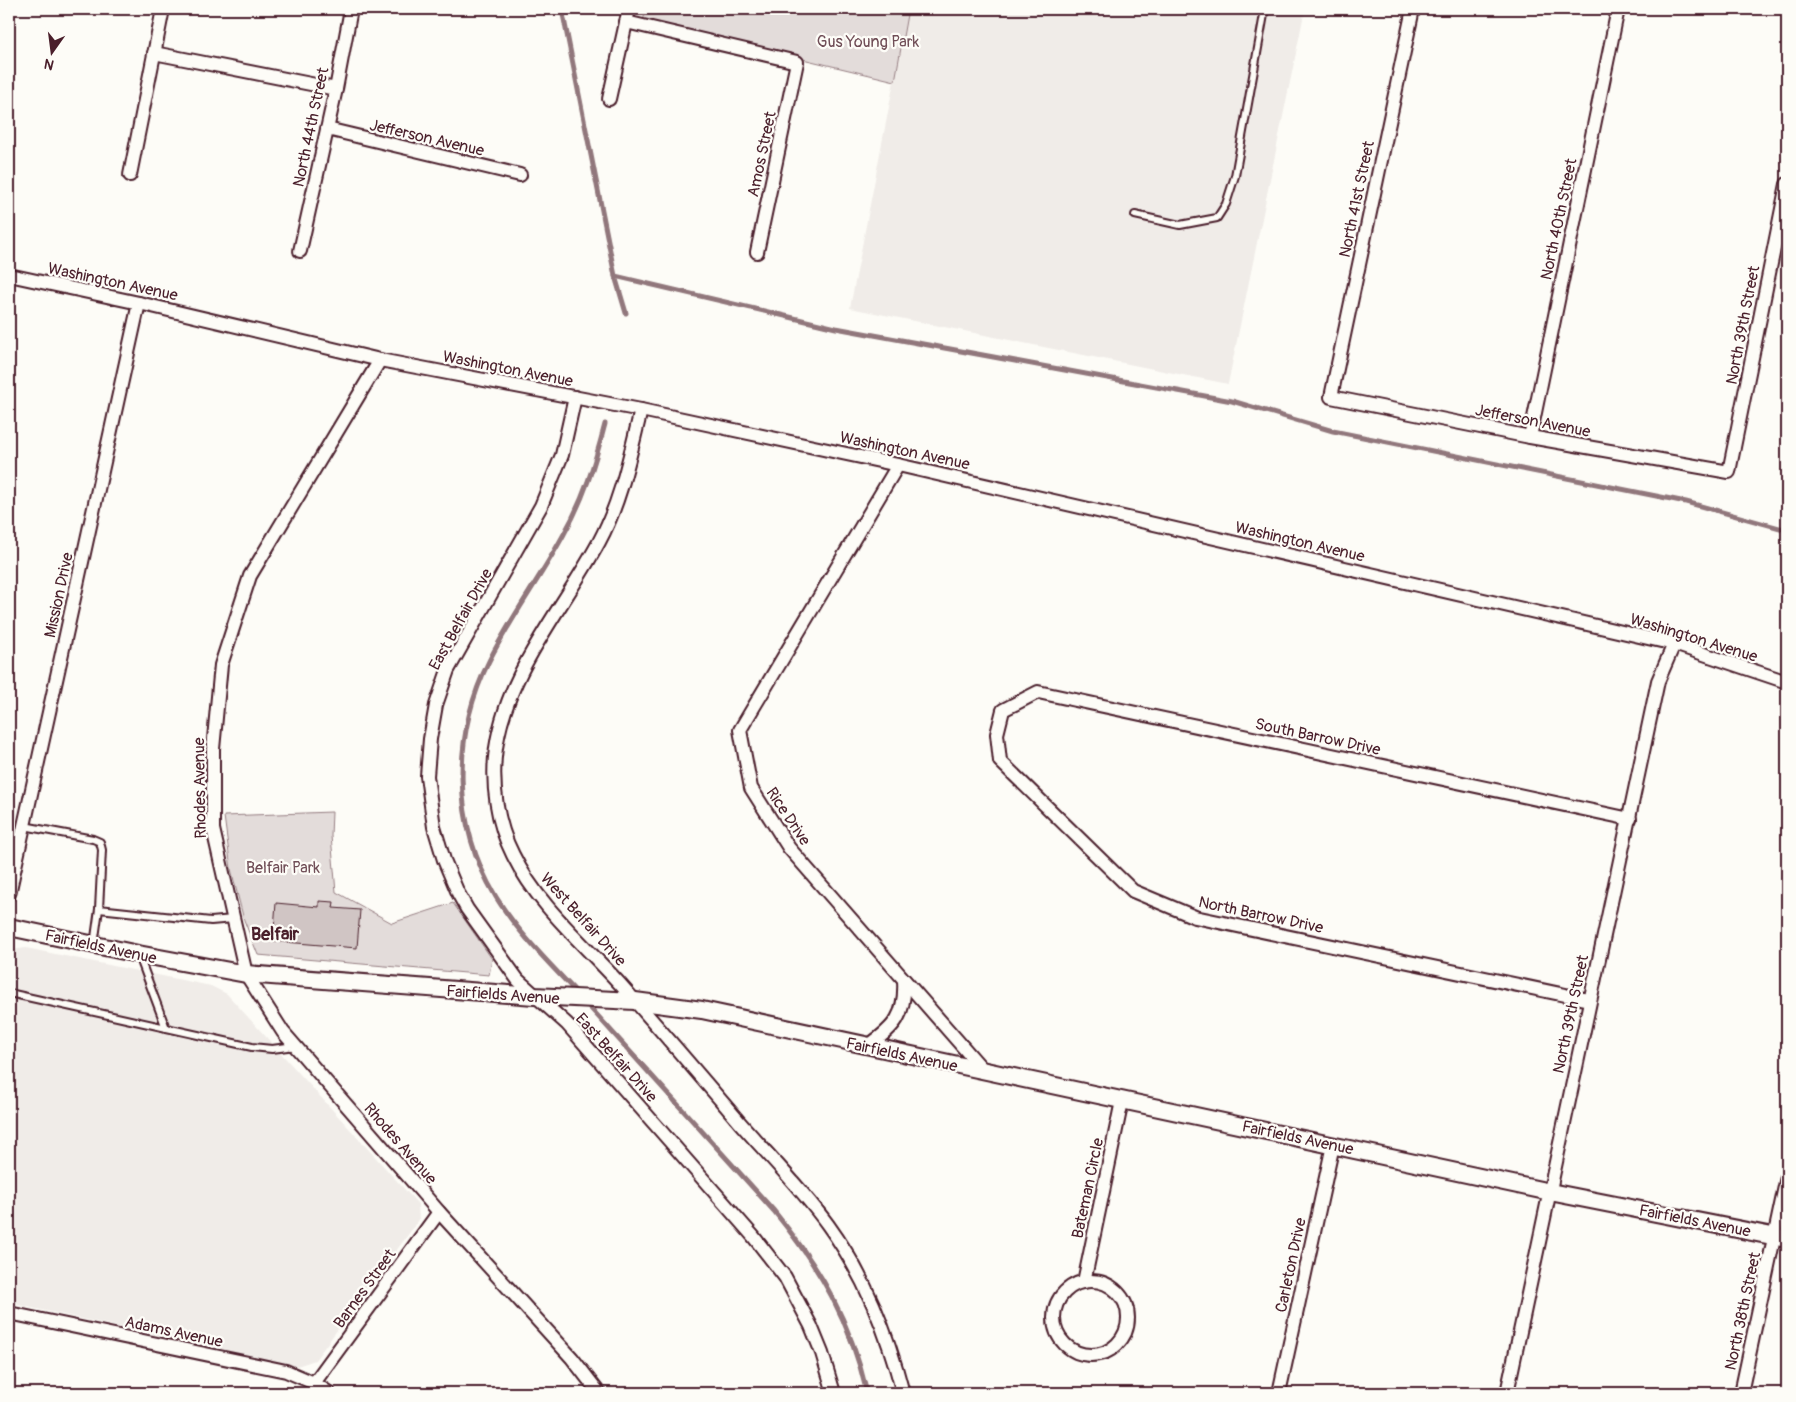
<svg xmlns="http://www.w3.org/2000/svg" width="1796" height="1402" font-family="Pangolin,sans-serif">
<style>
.built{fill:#f0ece8}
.green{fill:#e3dcda;stroke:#967e82}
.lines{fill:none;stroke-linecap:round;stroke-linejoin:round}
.stream{stroke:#91777b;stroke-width:5}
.building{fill:#d0c5c4;stroke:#4a1f2b}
.service-casing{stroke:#4a1f2b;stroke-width:10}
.minor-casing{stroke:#4a1f2b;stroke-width:16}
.tertiary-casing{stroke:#4a1f2b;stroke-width:20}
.service{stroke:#fdfcf7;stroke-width:6}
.minor{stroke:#fdfcf7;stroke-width:12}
.tertiary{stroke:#fdfcf7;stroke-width:16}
.labels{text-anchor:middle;stroke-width:4.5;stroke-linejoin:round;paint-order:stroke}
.park-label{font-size:16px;fill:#704e57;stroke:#fdfcf7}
.street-label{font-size:16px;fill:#4a1f2b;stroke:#fdfcf7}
.neighbourhood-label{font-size:18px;font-weight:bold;fill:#4a1f2b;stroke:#fdfcf7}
</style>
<rect width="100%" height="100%" fill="#fdfcf7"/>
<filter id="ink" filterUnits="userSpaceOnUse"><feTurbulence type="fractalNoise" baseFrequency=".02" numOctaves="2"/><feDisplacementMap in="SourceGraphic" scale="10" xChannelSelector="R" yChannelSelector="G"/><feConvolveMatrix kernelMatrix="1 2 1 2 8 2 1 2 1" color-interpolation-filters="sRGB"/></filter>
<g filter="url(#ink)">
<g class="built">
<polygon points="908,9 1305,9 1228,384 850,308"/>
<polygon points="26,948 211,986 227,994 418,1204 419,1220 315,1360 297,1366 9,1303 9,954 12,950"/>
</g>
<g class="green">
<polygon points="646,9 908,9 895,81 643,21"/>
<polygon points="332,812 331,836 336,892 392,923 453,903 492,959 489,975 258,955 244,920 231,869 224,816"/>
</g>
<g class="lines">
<g class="stream">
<polyline points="562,9 615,276 626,313"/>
<polyline points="615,276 836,328 1232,401 1333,431 1686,502 1787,530"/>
<path d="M 579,995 C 550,964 518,933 496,897 C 452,824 452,736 489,661 C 511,617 541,577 564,534 C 584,499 595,463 605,424"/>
<path d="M 586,1003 L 774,1211 C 821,1269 850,1320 867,1393"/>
</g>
</g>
<polygon class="building" points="319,901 334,902 333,908 360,910 357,948 273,941 276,903 319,907"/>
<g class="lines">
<defs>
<g id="service">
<polyline points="1135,215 1180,225 1217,218 1226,204 1235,176 1265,9"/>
<polyline points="24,826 93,839 100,842 102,850 99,909 211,921 233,919"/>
<polyline points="94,945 99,909"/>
<polyline points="139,956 166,1028"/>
<polyline points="9,993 252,1047 272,1049 295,1046"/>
</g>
<g id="minor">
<polyline points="1413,9 1331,397 1530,437 1729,472 1787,184"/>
<polyline points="626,22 797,62 757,252"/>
<polyline points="154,53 336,89"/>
<polyline points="609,99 629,9"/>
<polyline points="327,129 520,175"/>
<polyline points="130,175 163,9"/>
<polyline points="300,251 336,89 351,9"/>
<polyline points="9,275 139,303 380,360 641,410 898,465 1674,644 1787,682"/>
<polyline points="380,360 250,576 221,665 213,749 213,829 246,974 283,1032 439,1212 572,1358 599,1393"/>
<polyline points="575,397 562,455 541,506 448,670 436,705 430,739 427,776 434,827 444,860 458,893 467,909 518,980 567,1024 753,1236 785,1277 811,1326 822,1353 834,1393"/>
<path d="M 641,410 C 630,455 621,501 599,542 C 563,609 507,671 496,748 C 491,784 497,824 513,855 C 538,906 583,943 620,984 C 661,1030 701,1077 741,1124 C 770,1157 802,1189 828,1225 C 865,1276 887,1332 903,1393"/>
<polyline points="1530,437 1618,9"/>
<polyline points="898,465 740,730 751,788 789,848 984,1071"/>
<polyline points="9,894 139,303"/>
<polyline points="1589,1000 1195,917 1133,891 1000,761 997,734 1003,710 1038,692 1630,819"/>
<path d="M 868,1046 C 895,1027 906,1015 904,980"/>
<circle cx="1091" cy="1318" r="37"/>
<polyline points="1084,1282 1122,1101"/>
<polyline points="9,1313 286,1371 314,1383 329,1393"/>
<polyline points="314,1383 439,1212"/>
<polyline points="1279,1393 1333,1145"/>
<polyline points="1507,1393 1658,681 1674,644"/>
<polyline points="1741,1393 1787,1177"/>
</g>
<polyline id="tertiary" points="9,927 138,954 246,974 534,996 635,1001 702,1010 1550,1192 1787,1239"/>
</defs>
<use href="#service" class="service-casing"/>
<use href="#minor" class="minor-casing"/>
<use href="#tertiary" class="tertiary-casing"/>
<use href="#service" class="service"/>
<use href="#minor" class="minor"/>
<use href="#tertiary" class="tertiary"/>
</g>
</g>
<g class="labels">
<g class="park-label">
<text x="868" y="47">Gus Young Park</text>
<text x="283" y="873">Belfair Park</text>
</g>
<g class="street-label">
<text transform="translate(310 127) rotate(-78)" y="6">North 44th Street</text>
<text transform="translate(427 137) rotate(13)" y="6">Jefferson Avenue</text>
<text transform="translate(761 154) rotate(-78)" y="6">Amos Street</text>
<text transform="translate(1356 199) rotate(-78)" y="6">North 41st Street</text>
<text transform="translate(1558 219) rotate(-78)" y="6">North 40th Street</text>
<text transform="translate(113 281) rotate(12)" y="6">Washington Avenue</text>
<text transform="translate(1742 325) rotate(-79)" y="6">North 39th Street</text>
<text transform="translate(508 368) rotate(11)" y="6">Washington Avenue</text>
<text transform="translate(1533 420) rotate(11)" y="6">Jefferson Avenue</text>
<text transform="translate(905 450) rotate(12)" y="6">Washington Avenue</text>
<text transform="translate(1300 541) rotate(13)" y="6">Washington Avenue</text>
<text transform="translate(58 595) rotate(-78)" y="6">Mission Drive</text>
<text transform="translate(460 619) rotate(-61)" y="6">East Belfair Drive</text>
<text transform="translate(1694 637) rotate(17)" y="6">Washington Avenue</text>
<text transform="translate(1318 736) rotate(12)" y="6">South Barrow Drive</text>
<text transform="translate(199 788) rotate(-91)" y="6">Rhodes Avenue</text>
<text transform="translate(789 816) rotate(56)" y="6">Rice Drive</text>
<text transform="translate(1261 914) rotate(12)" y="6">North Barrow Drive</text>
<text transform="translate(584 919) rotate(48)" y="6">West Belfair Drive</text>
<text transform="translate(101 946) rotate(12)" y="6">Fairfields Avenue</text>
<text transform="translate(503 994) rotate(4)" y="6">Fairfields Avenue</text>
<text transform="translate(1570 1014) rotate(-78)" y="6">North 39th Street</text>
<text transform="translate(902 1054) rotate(12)" y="6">Fairfields Avenue</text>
<text transform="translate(617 1057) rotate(48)" y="6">East Belfair Drive</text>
<text transform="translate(1298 1137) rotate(12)" y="6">Fairfields Avenue</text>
<text transform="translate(401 1143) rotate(49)" y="6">Rhodes Avenue</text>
<text transform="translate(1087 1188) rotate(-78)" y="6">Bateman Circle</text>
<text transform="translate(1695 1220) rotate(11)" y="6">Fairfields Avenue</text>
<text transform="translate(1290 1265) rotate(-78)" y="6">Carleton Drive</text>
<text transform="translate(364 1288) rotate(-54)" y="6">Barnes Street</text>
<text transform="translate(1742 1311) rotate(-78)" y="6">North 38th Street</text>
<text transform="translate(174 1331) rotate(12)" y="6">Adams Avenue</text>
</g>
<g class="neighbourhood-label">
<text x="275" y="940">Belfair</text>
</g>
</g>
<rect width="1796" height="1402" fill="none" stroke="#fdfcf7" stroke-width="30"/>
<rect x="15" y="15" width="1766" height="1372" fill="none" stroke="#4a1f2b" stroke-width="2" filter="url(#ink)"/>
<g transform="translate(52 52) rotate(194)" stroke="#fdfcf7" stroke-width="4" paint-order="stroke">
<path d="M0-4L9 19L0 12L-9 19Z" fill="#4a1f2b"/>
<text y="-8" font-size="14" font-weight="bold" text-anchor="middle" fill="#4a1f2b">N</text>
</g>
</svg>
